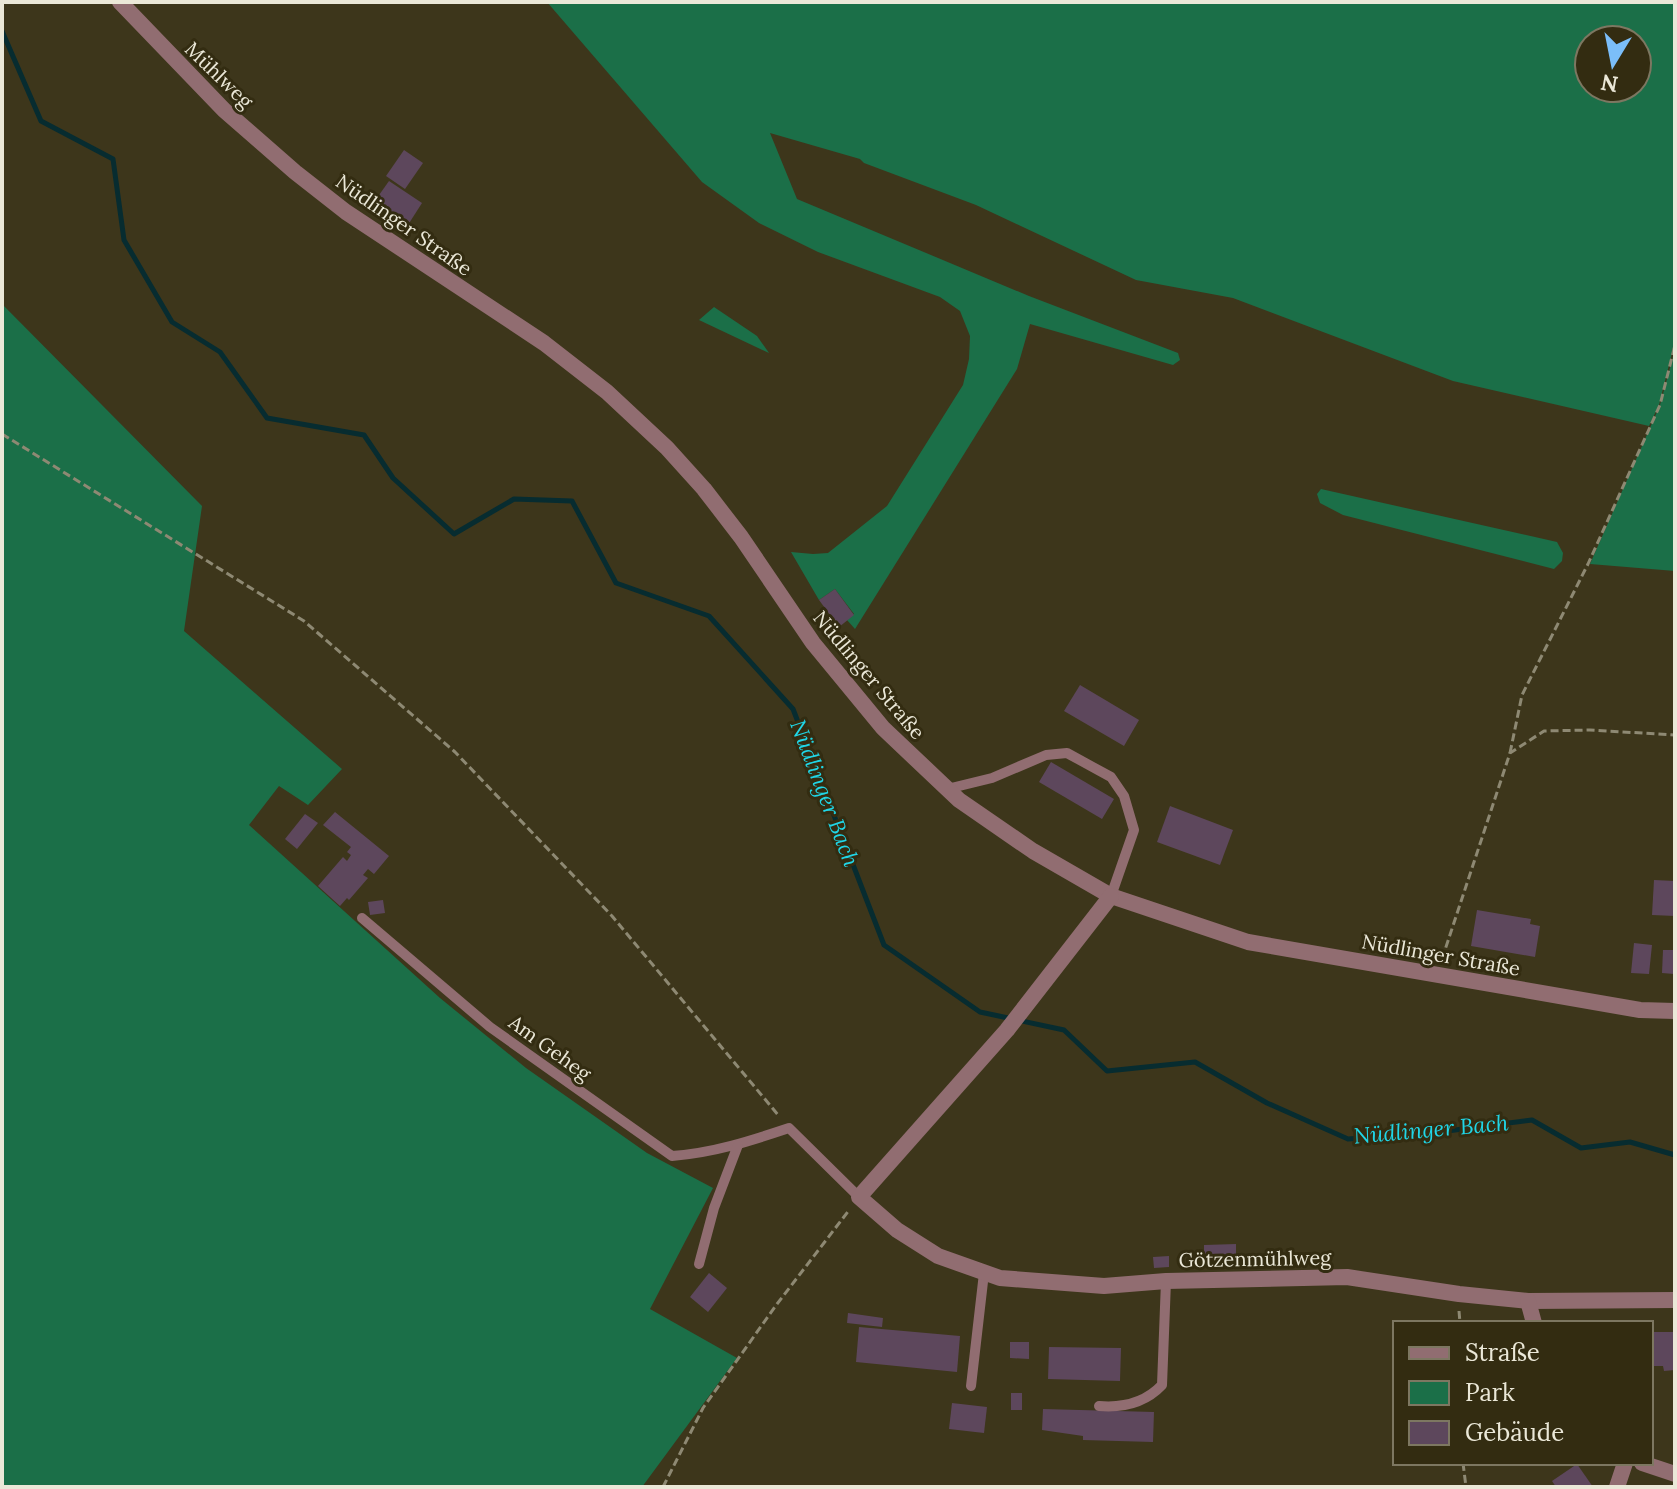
<svg xmlns="http://www.w3.org/2000/svg" width="1677" height="1489" font-family="Lora,serif">
<style>
.green{fill:#1b6f48;fill-rule:evenodd}
.lines{fill:none;stroke-linecap:round;stroke-linejoin:round}
.stream{stroke:#072c30;stroke-width:5}
.building{fill:#5d475c}
.path{stroke:#8e8973;stroke-width:3;stroke-dasharray:8 4;stroke-linecap:butt}
.lane{stroke:#916d71;stroke-width:10}
.street{stroke:#916d71;stroke-width:16}
.labels{text-anchor:middle;stroke-width:6;stroke-linejoin:round;paint-order:stroke}
.street-label{font-size:20px;fill:#ebe8d8;stroke:#332c11}
.water-label{font-size:22px;font-style:italic;fill:#20d6e7;stroke:#332c11}
</style>
<rect width="100%" height="100%" fill="#3d361b"/>
<g class="green">
<path d="M 547,2 L 1675,2 L 1675,341 L 1659,405 L 1649,426 L 1453,381 L 1233,298 L 1136,280 L 976,205 L 864,163 L 860,159 L 770,133 L 797,199 L 1029,296 L 1178,353 L 1180,360 L 1173,365 L 1030,324 L 1017,369 L 855,629 L 847,620 L 854,614 L 835,589 L 819,600 L 791,552 L 813,554 L 828,553 L 887,506 L 963,385 L 969,359 L 970,336 L 960,311 L 940,297 L 818,252 L 759,223 L 702,182 ZM 1589,40 L 1637,40 L 1637,88 L 1589,88 Z"/>
<polygon points="2,304 202,506 184,631 342,769 308,805 279,786 249,825 440,998 526,1068 647,1153 713,1188 650,1309 737,1358 642,1487 2,1487"/>
<polygon points="714,307 757,336 769,353 699,320"/>
<polygon points="1675,349 1675,571 1590,564 1660,405"/>
<polygon points="1321,489 1557,542 1563,553 1562,561 1554,569 1343,515 1320,503 1317,494"/>
</g>
<g class="lines">
<polyline class="stream" points="2,31 41,121 113,159 124,240 172,322 220,352 267,418 364,435 393,478 454,534 514,499 572,501 616,583 709,616 793,709 884,945 980,1012 1064,1030 1107,1071 1195,1062 1267,1103 1348,1139 1432,1133 1532,1120 1581,1148 1630,1142 1675,1155"/>
</g>
<g class="building">
<polygon points="404,150 423,163 405,189 386,176"/>
<polygon points="389,181 422,203 406,228 372,205"/>
<polygon points="835,589 854,615 839,627 819,600"/>
<polygon points="1080,685 1139,720 1124,746 1064,711"/>
<polygon points="1051,762 1114,799 1102,819 1039,782"/>
<polygon points="1170,806 1233,830 1220,865 1157,842"/>
<polygon points="335,812 389,856 374,874 368,869 363,875 368,878 349,900 347,898 340,906 318,886 343,857 347,861 351,855 347,852 351,847 323,825"/>
<polygon points="305,814 318,823 297,849 285,839"/>
<polygon points="1654,880 1675,881 1675,916 1652,915"/>
<polygon points="383,900 385,913 370,915 368,902"/>
<polygon points="1477,910 1531,919 1530,924 1540,926 1535,957 1471,946"/>
<polygon points="1634,943 1652,945 1649,974 1631,973"/>
<polygon points="1663,950 1675,950 1674,974 1662,973"/>
<polygon points="1236,1244 1236,1261 1204,1262 1204,1245"/>
<polygon points="1169,1256 1169,1267 1154,1268 1153,1257"/>
<polygon points="709,1273 727,1288 708,1312 690,1297"/>
<polygon points="848,1313 883,1318 882,1327 847,1323"/>
<polygon points="859,1327 960,1336 957,1372 856,1362"/>
<polygon points="1651,1332 1675,1332 1675,1370 1664,1371 1663,1366 1651,1366"/>
<polygon points="1010,1342 1029,1342 1029,1359 1010,1358"/>
<polygon points="1049,1347 1121,1348 1120,1381 1048,1379"/>
<rect x="1011" y="1393" width="11" height="17"/>
<polygon points="952,1403 987,1407 984,1433 949,1429"/>
<polygon points="1043,1409 1154,1412 1153,1442 1083,1440 1083,1436 1042,1430"/>
<polygon points="1577,1464 1593,1487 1556,1487 1552,1481"/>
</g>
<g class="lines">
<g class="path">
<polyline points="2,434 304,621 455,752 612,916 779,1116"/>
<polyline points="1510,753 1522,695 1588,564 1660,405 1675,345"/>
<polyline points="1442,959 1510,753 1544,731 1590,730 1675,735"/>
<polyline points="1459,1311 1460,1323"/>
<polyline points="1463,1463 1466,1487"/>
<polyline points="663,1487 703,1408 777,1304 850,1209"/>
</g>
<g class="lane">
<polyline points="947,789 992,778 1046,755 1067,753 1111,777 1124,796 1134,830 1111,896"/>
<path d="M 362,918 L 490,1027 L 672,1156 C 713,1153 750,1141 789,1128 L 859,1197"/>
<polyline points="699,1264 714,1208 738,1145"/>
<polyline points="971,1386 984,1273"/>
<path d="M 1099,1406 C 1123,1408 1145,1403 1162,1385 L 1166,1281"/>
</g>
<g class="street">
<polyline points="120,2 224,110 295,172 346,212 544,343 607,392 667,448 704,489 741,537 813,643 883,728 959,800 1033,851 1111,896 1248,942 1640,1010 1675,1011"/>
<polyline points="1111,896 1007,1030 859,1197 897,1230 938,1256 1000,1278 1104,1286 1166,1281 1347,1277 1459,1294 1528,1301 1675,1300"/>
<polyline points="1528,1301 1534,1323"/>
<polyline points="1642,1463 1675,1474"/>
<polyline points="1617,1487 1625,1463"/>
</g>
</g>
<g class="labels">
<g class="street-label">
<text transform="translate(219 75) rotate(44)" y="7">Mühlweg</text>
<text transform="translate(404 225) rotate(35)" y="7">Nüdlinger Straße</text>
<text transform="translate(869 675) rotate(50)" y="7">Nüdlinger Straße</text>
<text transform="translate(1441 955) rotate(10)" y="7">Nüdlinger Straße</text>
<text transform="translate(550 1048) rotate(36)" y="7">Am Geheg</text>
<text transform="translate(1255 1259) rotate(-1)" y="7">Götzenmühlweg</text>
</g>
<g class="water-label">
<text transform="translate(825 793) rotate(69)" y="8">Nüdlinger Bach</text>
<text transform="translate(1431 1129) rotate(-5)" y="8">Nüdlinger Bach</text>
</g>
</g>
<rect width="1677" height="1489" fill="none" stroke="#ebe8d8" stroke-width="8"/>
<rect x="1393" y="1321" width="260" height="144" fill="#332c11" stroke="#7d7761" stroke-width="2"/>
<rect x="1409" y="1347" width="40" height="12" fill="#916d71" stroke="#7d7761" stroke-width="2"/>
<text x="1465" y="1361" font-size="24" fill="#ebe8d8">Straße</text>
<rect x="1409" y="1381" width="40" height="24" fill="#1b6f48" stroke="#7d7761" stroke-width="2"/>
<text x="1465" y="1401" font-size="24" fill="#ebe8d8">Park</text>
<rect x="1409" y="1421" width="40" height="24" fill="#5d475c" stroke="#7d7761" stroke-width="2"/>
<text x="1465" y="1441" font-size="24" fill="#ebe8d8">Gebäude</text>
<g transform="translate(1613 64) rotate(190)"><circle r="38" fill="#332c11" stroke="#7d7761" stroke-width="2"/>
<path d="M0-6L14 30L0 20L-14 30Z" fill="#7bbef9"/>
<text y="-12" font-size="22" font-weight="bold" text-anchor="middle" fill="#ebe8d8">N</text>
</g>
</svg>
